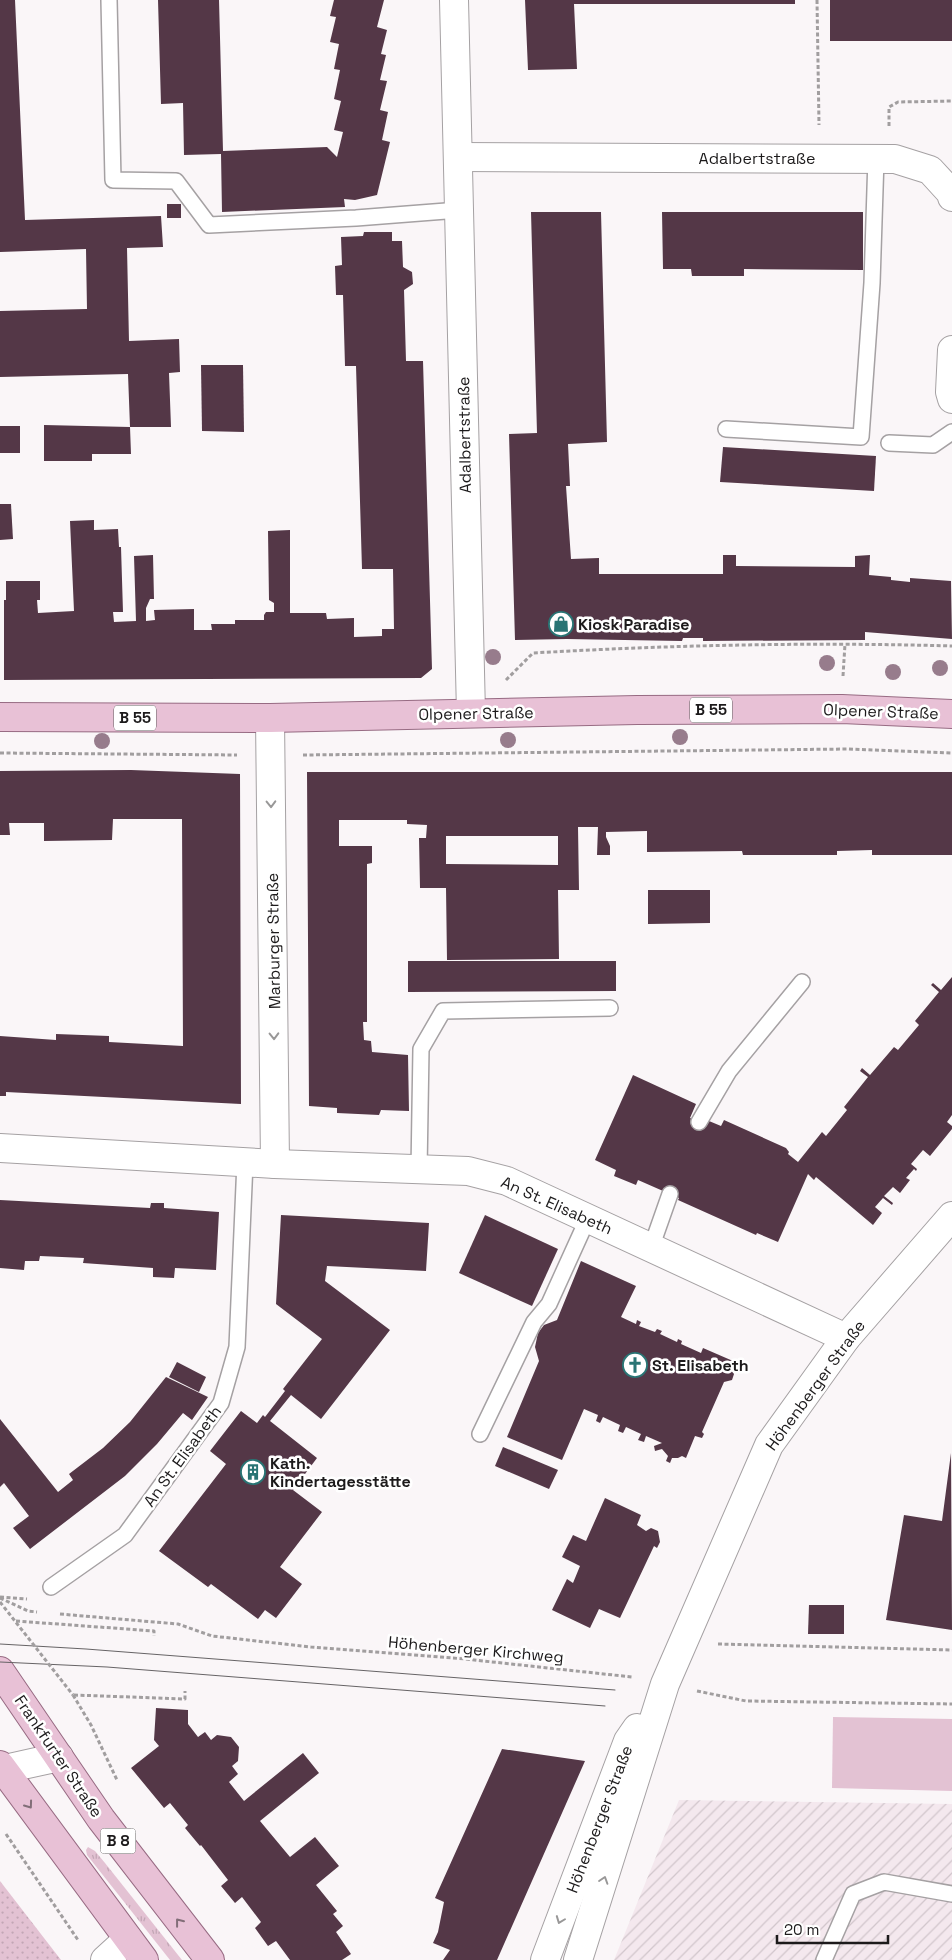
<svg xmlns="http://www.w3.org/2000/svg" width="952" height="1960" font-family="'Space Grotesk',sans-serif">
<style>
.industrial{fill:url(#industrial-furrows)}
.grass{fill:url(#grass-tufts)}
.park{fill:url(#park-dots)}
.pitch{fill:#e3c2d3}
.building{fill:#543747;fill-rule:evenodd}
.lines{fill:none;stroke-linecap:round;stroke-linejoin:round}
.service-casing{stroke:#a5a1a3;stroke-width:18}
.minor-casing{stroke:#a5a1a3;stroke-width:30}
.tertiary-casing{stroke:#a5a1a3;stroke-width:30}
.primary-casing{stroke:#976b83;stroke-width:30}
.path{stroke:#a19e9f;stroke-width:3;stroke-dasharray:4 2.5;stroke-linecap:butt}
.service{stroke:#fff;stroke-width:15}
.minor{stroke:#fff;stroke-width:28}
.tertiary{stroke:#fff;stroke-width:28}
.primary{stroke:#e8c1d6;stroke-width:28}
.tram{stroke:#666365;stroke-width:1}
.path-bridge{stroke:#a19e9f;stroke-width:3;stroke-dasharray:4 2.5;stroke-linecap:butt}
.tree{fill:#977c8c}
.oneway{stroke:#999898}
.oneway2{stroke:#826e78}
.labels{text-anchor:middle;stroke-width:5;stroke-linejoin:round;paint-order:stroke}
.shield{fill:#fff;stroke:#605f5f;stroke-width:1}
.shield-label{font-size:15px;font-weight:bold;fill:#1c1a1b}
.street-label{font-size:16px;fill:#1c1a1b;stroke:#fff}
.poi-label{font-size:16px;font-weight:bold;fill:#1c1a1b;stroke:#fff;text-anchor:start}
</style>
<defs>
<pattern id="industrial-furrows" width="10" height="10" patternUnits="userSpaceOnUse" patternTransform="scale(1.25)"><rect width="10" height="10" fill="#f4e8ee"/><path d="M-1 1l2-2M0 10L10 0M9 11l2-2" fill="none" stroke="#d1c6cc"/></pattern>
<pattern id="grass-tufts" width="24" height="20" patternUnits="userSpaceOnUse" patternTransform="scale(1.25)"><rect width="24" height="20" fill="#e3c2d3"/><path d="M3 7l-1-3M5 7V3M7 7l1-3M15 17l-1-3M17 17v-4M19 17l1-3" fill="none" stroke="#c2a6b5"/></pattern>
<pattern id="park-dots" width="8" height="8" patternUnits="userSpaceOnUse" patternTransform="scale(1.25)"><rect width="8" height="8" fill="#e3c2d3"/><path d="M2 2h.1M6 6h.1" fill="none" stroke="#c2a6b5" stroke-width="1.8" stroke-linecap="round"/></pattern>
</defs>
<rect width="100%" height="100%" fill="#faf6f8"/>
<polygon class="industrial" points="679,1800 952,1804 952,1960 614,1960"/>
<polygon class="grass" points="88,1847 95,1851 105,1863 182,1960 170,1960 87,1855 86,1850"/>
<polygon class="park" points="0,1881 61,1960 0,1960"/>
<polygon class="pitch" points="833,1717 952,1719 952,1791 832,1788"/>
<g class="building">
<polygon points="0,0 15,0 25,220 161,216 163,247 127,248 129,341 179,339 180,372 169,373 171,427 130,427 128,374 0,377 0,311 87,309 86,249 0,252"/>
<polygon points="158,0 219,0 223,151 327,147 337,157 343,132 334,130 341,101 334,99 340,70 334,69 339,44 330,42 336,17 330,16 334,0 384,0 377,27 387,30 381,54 386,55 380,80 387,81 380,110 388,112 382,140 390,142 377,195 355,200 344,199 345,207 222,212 221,154 184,155 183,103 161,104"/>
<polygon points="525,0 795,0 795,4 574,4 577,69 528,70"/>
<rect x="830" y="0" width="122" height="41"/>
<rect x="167" y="204" width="14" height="14"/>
<polygon points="531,212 601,212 607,442 568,444 570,486 566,486 571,559 599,558 599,574 723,574 723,555 736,555 736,566 855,567 855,556 870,555 869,575 891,577 891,580 910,582 910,578 951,581 952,639 865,632 865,640 703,641 703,638 683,638 682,641 567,639 515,640 509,434 537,433"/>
<polygon points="662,212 863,212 863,270 744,269 744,276 692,276 691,269 663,269"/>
<polygon points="364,232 392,232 392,241 402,241 403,267 412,272 413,284 404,290 406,361 423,361 432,669 421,678 4,680 4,600 6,600 6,581 40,581 40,600 37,600 38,613 74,611 70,521 94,520 94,530 118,529 119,547 121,547 123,612 113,612 114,622 136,621 134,556 153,555 154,599 150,599 146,608 146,621 155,620 154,610 194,609 194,630 212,630 211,624 235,624 235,620 264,620 264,615 266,612 274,612 274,603 269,600 268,531 290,530 290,613 326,613 327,619 354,618 354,637 382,636 382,629 394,629 393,569 362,569 356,366 345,366 343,295 336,295 335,266 342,265 341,237 363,236"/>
<polygon points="201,365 243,365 244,432 202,431"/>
<polygon points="44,425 130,427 131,454 92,454 92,461 44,461"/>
<rect x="0" y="426" width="20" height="27"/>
<polygon points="723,447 876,456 874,491 720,482"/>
<polygon points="0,504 11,504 13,539 0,540"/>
<polygon points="131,770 240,774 241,1104 6,1092 6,1096 0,1096 0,1036 56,1040 56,1034 109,1036 109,1042 183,1046 182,819 113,819 112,840 44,841 44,823 9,823 10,835 0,835 0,771"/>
<path d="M 307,772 L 952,772 L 952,855 L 872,855 L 872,850 L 837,851 L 837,855 L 743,855 L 742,851 L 647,852 L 647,831 L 606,832 L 606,837 L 610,846 L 610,855 L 597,855 L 598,827 L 578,827 L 579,890 L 558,890 L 559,959 L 447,960 L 446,888 L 420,888 L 419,838 L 426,838 L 427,825 L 407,824 L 407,820 L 339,820 L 339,846 L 372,846 L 372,863 L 367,864 L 367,1022 L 363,1022 L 364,1040 L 371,1041 L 372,1052 L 408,1055 L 409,1111 L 381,1110 L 379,1115 L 337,1113 L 337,1108 L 309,1106 ZM 446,836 L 558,836 L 558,865 L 446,864 Z"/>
<polygon points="648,890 710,890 710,923 648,924"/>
<polygon points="408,961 616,961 616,991 408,992"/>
<polygon points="952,977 952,1115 947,1122 952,1126 952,1129 930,1156 923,1150 911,1164 917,1169 916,1171 914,1169 906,1178 910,1180 900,1193 893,1187 884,1196 893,1203 892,1205 883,1198 875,1207 882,1213 873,1225 816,1177 814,1180 808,1174 778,1242 757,1233 756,1235 678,1200 679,1198 638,1180 636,1185 614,1176 616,1170 595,1160 633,1075 696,1104 690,1118 707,1125 709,1121 721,1126 724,1120 786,1148 789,1152 788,1154 798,1162 822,1132 826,1136 847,1110 844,1107 868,1077 860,1071 862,1068 870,1075 894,1047 898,1050 919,1025 915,1021 939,992 931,985 933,983 941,990"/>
<polygon points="0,1200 150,1208 151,1203 164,1203 164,1208 219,1212 216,1270 175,1268 174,1278 153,1277 153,1268 83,1263 84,1258 40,1256 39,1261 25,1261 24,1270 0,1268"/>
<polygon points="281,1215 429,1223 426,1271 327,1266 325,1281 390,1330 321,1419 291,1395 270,1421 317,1458 293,1490 322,1512 280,1567 302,1584 276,1618 265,1610 258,1619 211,1584 208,1587 159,1551 226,1464 210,1451 241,1411 257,1423 263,1415 265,1417 285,1391 283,1389 322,1339 276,1304"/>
<polygon points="485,1215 558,1249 532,1306 459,1273"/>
<polygon points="581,1261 636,1286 621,1317 636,1324 637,1320 641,1322 639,1326 655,1332 657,1329 662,1331 660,1334 677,1342 678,1339 682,1341 681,1344 701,1353 703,1348 733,1361 730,1368 734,1374 732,1380 724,1382 702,1432 704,1434 702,1438 695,1436 686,1458 682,1456 678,1458 672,1458 670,1463 666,1461 668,1456 662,1449 655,1451 654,1446 662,1443 646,1436 644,1442 638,1440 641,1434 626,1427 623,1433 618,1431 620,1425 603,1417 600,1423 596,1421 598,1415 584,1409 562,1460 507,1437 539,1361 535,1347 538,1333 544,1325 557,1320"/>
<polygon points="177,1362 206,1377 199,1392 169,1377"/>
<polygon points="166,1377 208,1397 192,1420 183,1413 157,1444 125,1476 30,1549 13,1528 29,1516 4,1483 0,1487 0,1419 58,1492 73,1480 69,1474 103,1448 130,1422"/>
<polygon points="503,1447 558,1470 549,1489 495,1466"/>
<polygon points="951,1453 952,1630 886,1620 904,1515 942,1521"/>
<polygon points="605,1498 641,1515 637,1525 646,1531 651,1528 658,1531 660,1542 657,1548 654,1546 620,1618 599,1609 590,1628 552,1610 567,1579 573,1583 580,1566 562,1557 573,1535 586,1541"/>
<polygon points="809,1605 844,1605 844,1634 808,1634"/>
<polygon points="156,1708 188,1710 188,1724 198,1737 205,1732 211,1740 217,1735 231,1737 239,1747 238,1761 232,1766 238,1774 229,1782 244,1801 303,1753 319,1773 260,1821 290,1857 315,1837 339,1866 316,1885 337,1911 333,1914 343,1926 336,1932 351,1954 342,1960 290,1960 276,1941 268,1946 255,1928 261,1922 242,1897 235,1903 221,1886 228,1880 201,1845 200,1846 185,1828 188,1825 170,1803 164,1808 131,1768 159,1746 154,1740"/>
<polygon points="502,1749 585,1761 497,1960 443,1960 450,1950 433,1943 438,1932 444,1902 435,1898"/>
</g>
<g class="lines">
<defs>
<g id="service">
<polyline points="109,0 113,180 176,181 209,225 356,218 459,210"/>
<polyline points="726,429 861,437 872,283 876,158"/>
<polyline points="889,443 933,445 952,432"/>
<polyline points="699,1122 729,1071 802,982"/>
<polyline points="419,1170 421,1049 443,1011 610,1008"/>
<polyline points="651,1248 670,1194"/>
<polyline points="480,1434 534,1322 549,1304 588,1218"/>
<polyline points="51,1587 125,1535 221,1403 237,1347 245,1162"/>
<polyline points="824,1960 853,1894 884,1882 952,1894"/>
</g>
<g id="minor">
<polyline points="454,0 471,713"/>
<polyline points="458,157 895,159 930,170 951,193 952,197"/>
<polyline points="952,350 950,392 952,399"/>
<polyline points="270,718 275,1164"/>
<polyline points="0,1148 275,1164 468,1171 507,1181 846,1338"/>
<polyline points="0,1770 59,1757"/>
<polyline points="105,1960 128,1939"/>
</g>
<g id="tertiary">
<polyline points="545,1960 628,1741 637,1728"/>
<polyline points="578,1960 665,1684 769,1445 846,1338 952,1216"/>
</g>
<g id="primary">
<polyline points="0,717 270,718 637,710 842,709 952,714"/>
<polyline points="0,1671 101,1819 210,1960"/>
<polyline points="0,1765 144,1960"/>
</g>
</defs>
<use href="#service" class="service-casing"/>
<use href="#minor" class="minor-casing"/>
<use href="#tertiary" class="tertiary-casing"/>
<use href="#primary" class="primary-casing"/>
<g class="path">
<polyline points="817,0 819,125"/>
<polyline points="889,126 889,107 898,102 952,101"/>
<polyline points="843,676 845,644"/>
<path d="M 506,680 L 533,653 C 673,645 812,642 952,646"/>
<polyline points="0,753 237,755"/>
<polyline points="303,755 848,749 952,753"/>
<polyline points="0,1597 27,1599"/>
<polyline points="0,1598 28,1611 37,1612"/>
<polyline points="60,1614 178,1624 212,1636 311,1647 465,1659 632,1677"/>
<polyline points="16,1621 154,1631 154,1636"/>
<polyline points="718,1644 952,1650"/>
<polyline points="697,1691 746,1701 952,1704"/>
<polyline points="73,1695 91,1725 117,1780"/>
<polyline points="74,1695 185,1699 185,1691"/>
<polyline points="6,1834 78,1940"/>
</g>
<use href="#service" class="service"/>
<use href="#minor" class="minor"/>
<use href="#tertiary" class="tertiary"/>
<use href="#primary" class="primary"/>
<g class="tram">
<polyline points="0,1644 86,1649 615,1690"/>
<polyline points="0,1662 107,1667 605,1706"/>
</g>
<polyline class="path-bridge" points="0,1602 73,1695"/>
</g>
<g class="tree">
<circle cx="493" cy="657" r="8"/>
<circle cx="827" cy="663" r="8"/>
<circle cx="940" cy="668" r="8"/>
<circle cx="893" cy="672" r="8"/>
<circle cx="680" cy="737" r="8"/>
<circle cx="508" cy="740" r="8"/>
<circle cx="102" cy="741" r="8"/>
</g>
<defs><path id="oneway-chevron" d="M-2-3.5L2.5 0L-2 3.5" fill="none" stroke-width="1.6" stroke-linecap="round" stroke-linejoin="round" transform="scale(1.25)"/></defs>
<g class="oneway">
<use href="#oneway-chevron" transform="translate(271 804) rotate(89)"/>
<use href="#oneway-chevron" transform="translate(274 1036) rotate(89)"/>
<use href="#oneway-chevron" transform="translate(604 1880) rotate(-72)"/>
<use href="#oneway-chevron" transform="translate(560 1920) rotate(111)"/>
</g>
<g class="oneway2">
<use href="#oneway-chevron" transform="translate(29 1805) rotate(54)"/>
<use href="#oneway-chevron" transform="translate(179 1922) rotate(-128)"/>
</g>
<defs>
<symbol id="shop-ring" viewBox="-11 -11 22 22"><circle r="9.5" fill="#fff" stroke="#297474" stroke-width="1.5"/><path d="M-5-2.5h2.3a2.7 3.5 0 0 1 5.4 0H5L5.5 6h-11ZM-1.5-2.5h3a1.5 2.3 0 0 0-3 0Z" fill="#297474"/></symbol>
<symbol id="church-ring" viewBox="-11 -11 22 22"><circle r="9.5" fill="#fff" stroke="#297474" stroke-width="1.5"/><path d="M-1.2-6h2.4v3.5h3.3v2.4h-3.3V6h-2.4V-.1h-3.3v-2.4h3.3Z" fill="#297474"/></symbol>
<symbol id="building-ring" viewBox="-11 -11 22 22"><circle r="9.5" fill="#fff" stroke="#297474" stroke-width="1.5"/><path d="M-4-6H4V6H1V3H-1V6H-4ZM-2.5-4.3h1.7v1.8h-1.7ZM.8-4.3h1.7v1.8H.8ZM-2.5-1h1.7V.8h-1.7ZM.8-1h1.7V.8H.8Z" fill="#297474"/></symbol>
</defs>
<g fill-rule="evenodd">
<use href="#shop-ring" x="547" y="610" width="28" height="28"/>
<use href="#church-ring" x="621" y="1351" width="28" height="28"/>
<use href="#building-ring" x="239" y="1458" width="28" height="28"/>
</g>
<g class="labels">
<g class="shield">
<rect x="690" y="697.5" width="42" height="25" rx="4"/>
<rect x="114" y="705.5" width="42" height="25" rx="4"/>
<rect x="100.5" y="1828.5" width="35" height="25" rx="4"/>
</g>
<g class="shield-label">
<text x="711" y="715">B 55</text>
<text x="135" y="723">B 55</text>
<text x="118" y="1846">B 8</text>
</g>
<g class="street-label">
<text x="757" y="164">Adalbertstraße</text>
<text transform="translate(464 435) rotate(-91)" y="6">Adalbertstraße</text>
<text transform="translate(881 711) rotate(2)" y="6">Olpener Straße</text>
<text transform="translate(476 713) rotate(-1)" y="6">Olpener Straße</text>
<text transform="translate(273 941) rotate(-91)" y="6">Marburger Straße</text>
<text transform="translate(557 1205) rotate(24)" y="6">An St. Elisabeth</text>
<text transform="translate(815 1385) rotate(-54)" y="6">Höhenberger Straße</text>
<text transform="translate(182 1456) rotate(-54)" y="6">An St. Elisabeth</text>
<text transform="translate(476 1649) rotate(5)" y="6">Höhenberger Kirchweg</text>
<text transform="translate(59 1756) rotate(56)" y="6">Frankfurter Straße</text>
<text transform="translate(599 1819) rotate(-69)" y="6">Höhenberger Straße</text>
</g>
<g class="poi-label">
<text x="578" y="630">Kiosk Paradise</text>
<text x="652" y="1371">St. Elisabeth</text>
<text x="270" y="1469">Kath.<tspan x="270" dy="18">Kindertagesstätte</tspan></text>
</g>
</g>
<path d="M777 1935v8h111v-8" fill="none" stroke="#1c1a1b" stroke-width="2.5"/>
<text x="784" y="1935" font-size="15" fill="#1c1a1b" stroke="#ffffff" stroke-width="4" paint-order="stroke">20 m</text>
</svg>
